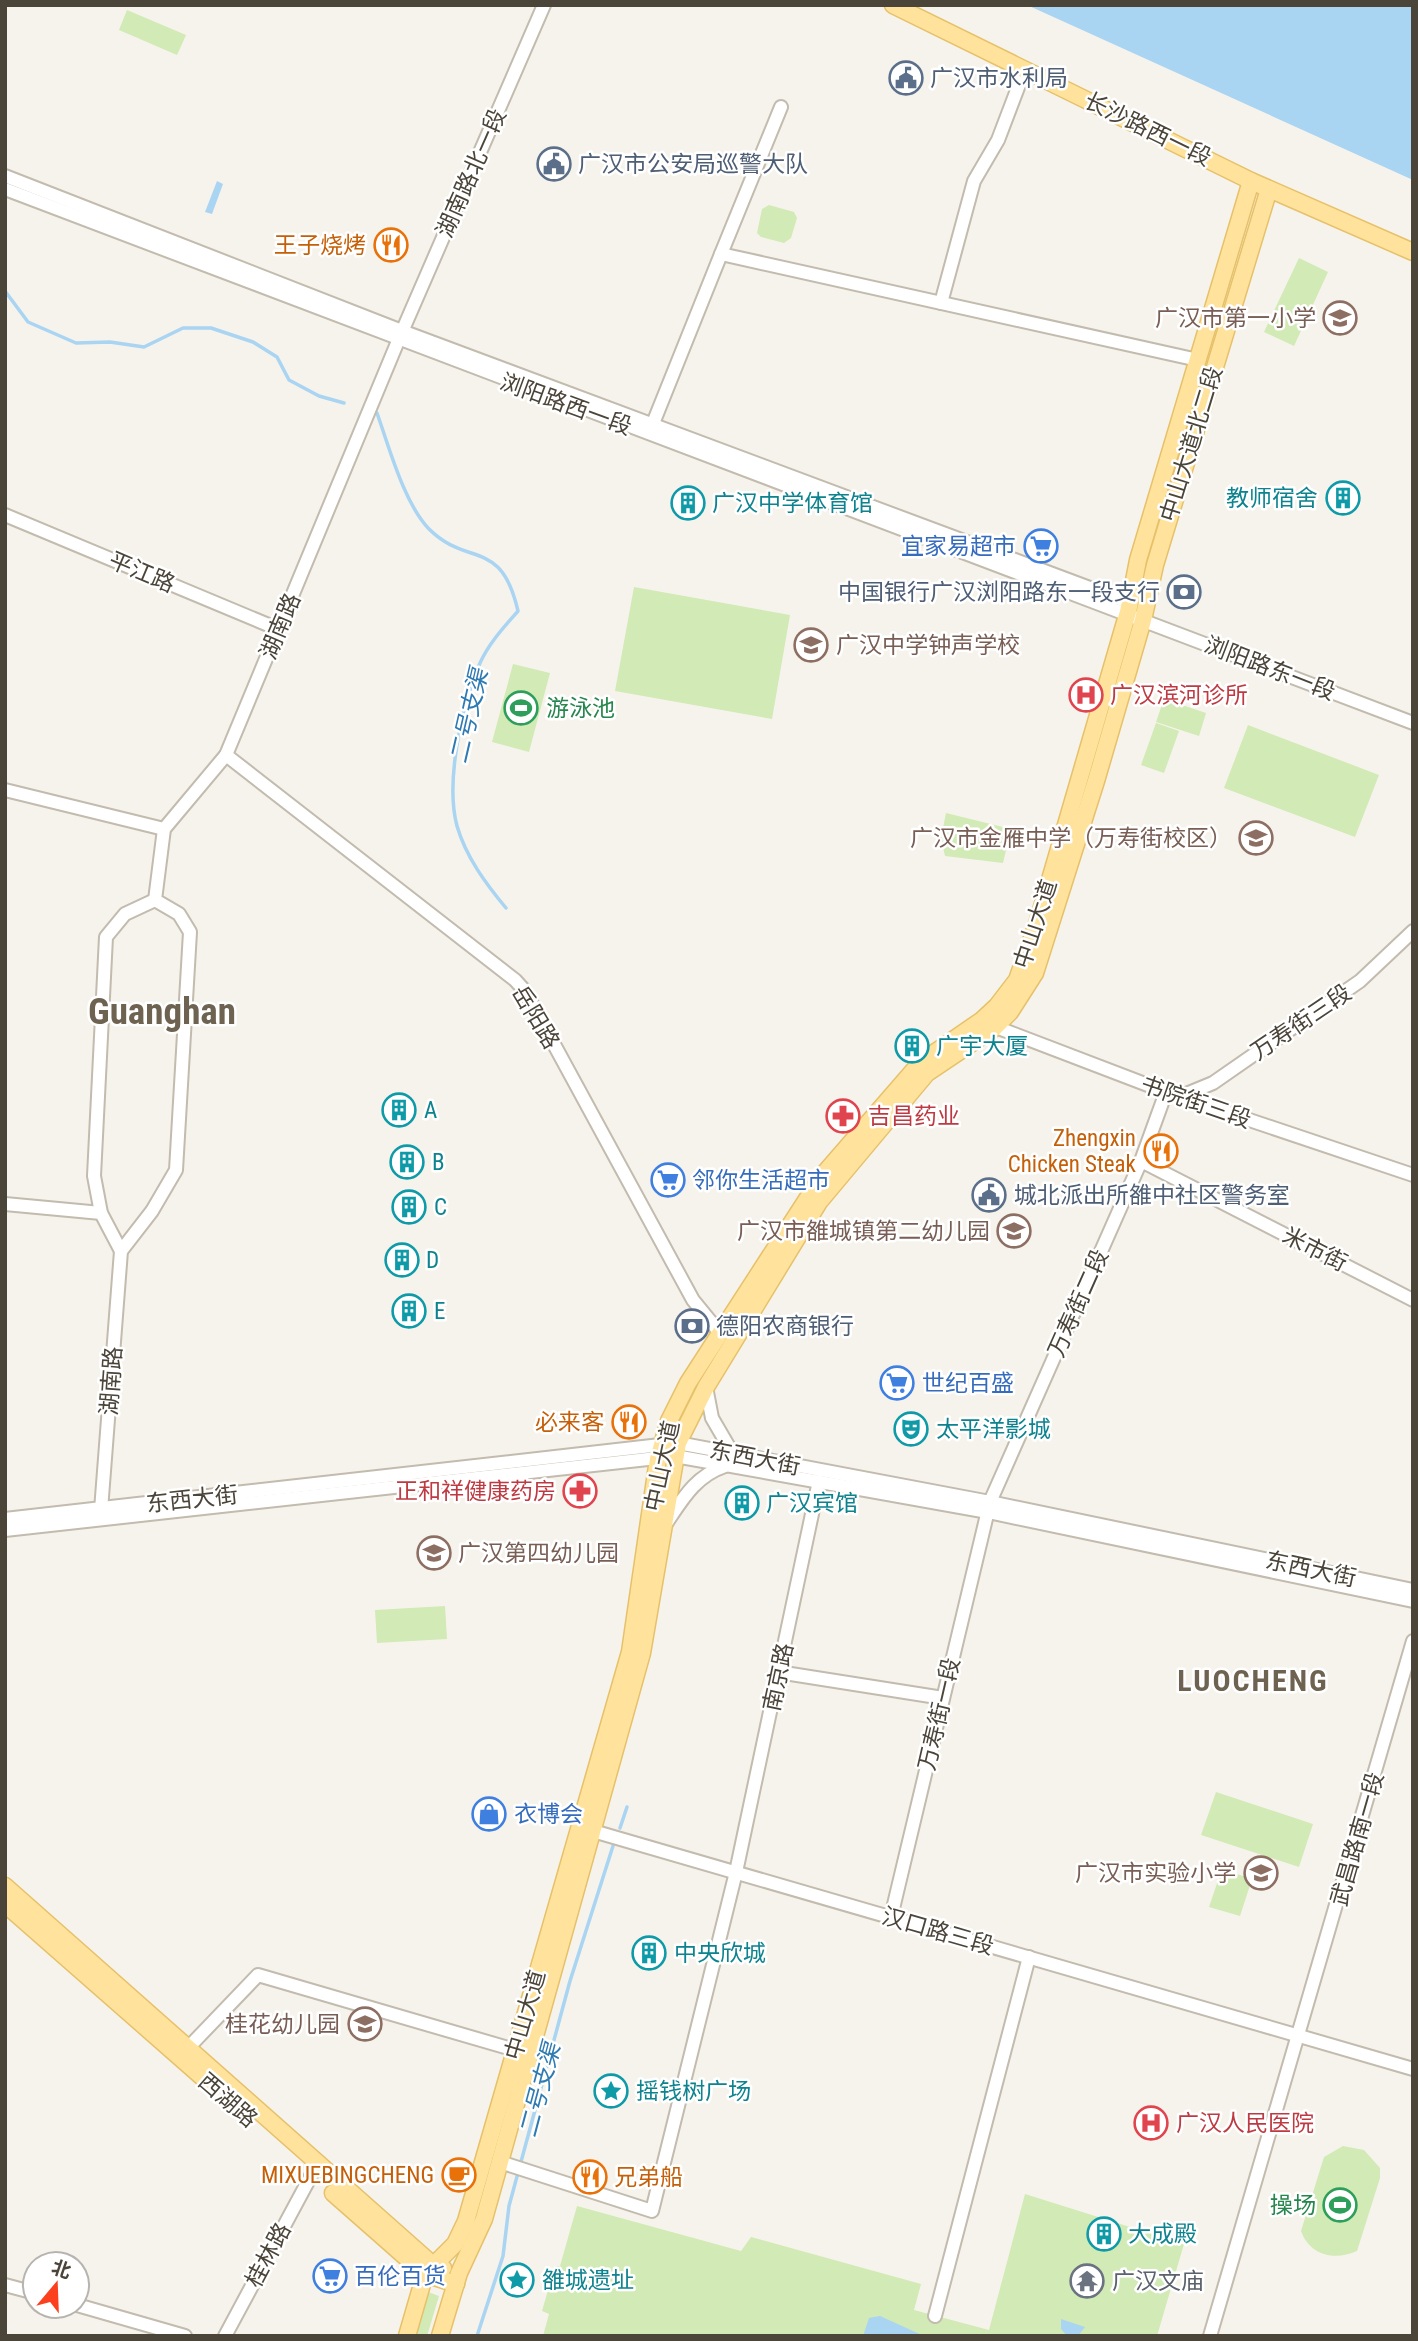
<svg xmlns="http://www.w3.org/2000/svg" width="1418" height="2341" font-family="'Roboto Condensed','Noto Sans SC',sans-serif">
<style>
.green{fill:#d2eab5}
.water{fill:#a9d4f2}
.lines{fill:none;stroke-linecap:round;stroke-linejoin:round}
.stream{stroke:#a9d4f2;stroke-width:3.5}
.minor-casing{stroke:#c2bbae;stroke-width:16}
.major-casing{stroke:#e6c16a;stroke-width:19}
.minor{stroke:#fff;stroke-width:12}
.major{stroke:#ffe39c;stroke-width:16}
.labels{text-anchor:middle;stroke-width:5;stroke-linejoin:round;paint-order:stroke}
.service-label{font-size:23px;fill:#4e5e75;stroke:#fff;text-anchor:start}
.street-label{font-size:23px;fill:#4b4439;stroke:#fff}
.food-label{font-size:23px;fill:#c56008;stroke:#fff;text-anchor:end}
.education-label{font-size:23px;fill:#785e54;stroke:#fff;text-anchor:end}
.culture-label{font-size:23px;fill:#0d838f;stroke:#fff;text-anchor:start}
.shop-label{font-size:23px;fill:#366cbe;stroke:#fff;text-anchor:start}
.health-label{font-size:23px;fill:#be3a42;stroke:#fff;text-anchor:start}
.leisure-label{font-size:23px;fill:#27864d;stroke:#fff;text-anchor:start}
.worship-label{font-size:23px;fill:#5b616d;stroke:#fff;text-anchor:start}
.water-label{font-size:24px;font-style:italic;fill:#2e7ab2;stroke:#fff}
.district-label{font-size:30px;font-weight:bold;letter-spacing:2px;fill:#6e6250;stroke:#fff}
.town-label{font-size:37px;font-weight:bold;fill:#6e6250;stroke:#fff}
</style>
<rect width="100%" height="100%" fill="#f6f3ec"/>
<g class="green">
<polygon points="127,10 186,35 177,55 119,30"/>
<polygon points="769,205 794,212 797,218 791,238 784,243 761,237 757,233 762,209"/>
<polygon points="1299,258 1328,272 1294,346 1264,332"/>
<polygon points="634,587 790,615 772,719 615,691"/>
<polygon points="513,664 550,673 529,752 492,742"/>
<polygon points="1164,699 1206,713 1199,736 1156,722"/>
<polygon points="1156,723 1179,731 1164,773 1141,765"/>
<polygon points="1248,725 1379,775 1355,837 1224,788"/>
<polygon points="946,813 1011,829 1003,863 945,856 941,838"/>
<polygon points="445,1606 447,1639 377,1643 375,1610"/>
<polygon points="1216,1792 1313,1824 1299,1867 1201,1835"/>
<polygon points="1222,1869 1252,1879 1240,1916 1209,1907"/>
<path d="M 1343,2146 L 1364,2150 L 1380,2168 L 1380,2178 L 1357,2251 C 1335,2261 1310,2256 1301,2231 L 1324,2157 Z"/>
<polygon points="1025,2194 1184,2244 1157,2336 543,2336 549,2314 542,2311 555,2266 560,2266 577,2206 741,2251 751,2237 921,2284 914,2310 989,2330"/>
<polygon points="428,2292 439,2296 427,2336 416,2336"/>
</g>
<g class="water">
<polygon points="1027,5 1413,5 1413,180"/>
<polygon points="217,181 223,184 212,214 205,212"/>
<circle cx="613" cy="2097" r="11"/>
<polygon points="880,2316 924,2336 863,2336 869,2318"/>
<polygon points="1061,2319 1085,2327 1078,2336 1067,2336 1061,2329"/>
</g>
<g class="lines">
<g class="stream">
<polyline points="5,291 28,322 76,343 110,342 144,347 183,328 211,328 253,342 277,357 289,380 319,396 344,403"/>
<path d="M 377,413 C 389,447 404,503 429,529 C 468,568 501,537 518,611 C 504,627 489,643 480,663 C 462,704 445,782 457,826 C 466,857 486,884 506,908"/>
<polyline points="620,1828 627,1807"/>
<polyline points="477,2336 503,2256 509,2206 570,1981 613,1846"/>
</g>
<defs>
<g id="minor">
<polyline points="5,176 402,331 1130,603"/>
<path d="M 5,189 C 473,370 944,544 1413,723"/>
<polyline points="721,254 781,107"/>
<polyline points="941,303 974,181 998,140 1025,69"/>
<polyline points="650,431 721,254 1198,360"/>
<polyline points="5,515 278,629"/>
<polyline points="226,755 515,980 525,991 693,1300 720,1333"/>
<polyline points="5,790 164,829"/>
<polyline points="988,1024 1166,1092 1413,1175"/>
<polyline points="1179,1097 1213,1083 1360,981 1413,931"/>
<polyline points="1141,1161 1413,1300"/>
<polyline points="5,1204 101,1213"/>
<polyline points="121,1251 101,1213 94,1176 106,937 125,914 155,900"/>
<polyline points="706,1387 712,1418 733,1454"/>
<polyline points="101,1510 121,1251 152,1211 176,1170 190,932 179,914 155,900 164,829 226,755 398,341 544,5"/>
<polyline points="5,1519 678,1443 990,1502 1413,1590"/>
<path d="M 665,1525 C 682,1500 695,1476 725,1466"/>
<polyline points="5,1530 675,1456 988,1512 1413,1601"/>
<polyline points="778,1672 943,1698"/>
<polyline points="586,1829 1413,2069"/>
<polyline points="891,1917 990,1502 1141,1161 1166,1092"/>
<polyline points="187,2049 258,1975 515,2050"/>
<polyline points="500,2162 652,2211 736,1872 819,1481"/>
<polyline points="5,2285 35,2293"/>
<polyline points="77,2305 185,2336"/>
<polyline points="935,2316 1029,1957"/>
<polyline points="225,2336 312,2174"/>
<polyline points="1210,2336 1413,1641"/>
</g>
<g id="major">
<polyline points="893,5 1251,181 1413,252"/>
<polyline points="5,1886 433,2265 443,2268"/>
<polyline points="5,1904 209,2083"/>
<polyline points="333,2193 425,2274 456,2284"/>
<polyline points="407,2336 425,2274 455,2244 466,2221 630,1652 658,1459 669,1421 688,1383 822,1176 921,1062 982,1020 997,1006 1017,980 1038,921 1128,612 1138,560 1251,181"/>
<polyline points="440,2336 459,2273 484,2219 642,1653 678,1443 706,1387 819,1202 927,1073 994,1028 1010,1012 1035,973 1096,781 1143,620 1155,565 1269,189"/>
</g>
</defs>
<use href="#minor" class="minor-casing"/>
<use href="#major" class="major-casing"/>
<use href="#minor" class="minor"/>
<use href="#major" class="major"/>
</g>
<defs>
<symbol id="civic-ring" viewBox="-11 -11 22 22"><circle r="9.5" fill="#fff" stroke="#5c6f8a" stroke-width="1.5"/><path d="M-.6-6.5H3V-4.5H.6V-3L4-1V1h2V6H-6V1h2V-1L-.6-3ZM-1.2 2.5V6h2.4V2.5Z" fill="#5c6f8a"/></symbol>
<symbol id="restaurant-ring" viewBox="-11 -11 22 22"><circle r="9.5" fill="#fff" stroke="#e8710a" stroke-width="1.5"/><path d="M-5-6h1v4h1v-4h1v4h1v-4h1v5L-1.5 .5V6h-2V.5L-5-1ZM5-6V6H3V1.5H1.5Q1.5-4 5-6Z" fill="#e8710a"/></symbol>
<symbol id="school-ring" viewBox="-11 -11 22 22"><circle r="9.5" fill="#fff" stroke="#8d6e63" stroke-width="1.5"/><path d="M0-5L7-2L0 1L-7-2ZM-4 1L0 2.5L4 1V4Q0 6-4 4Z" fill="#8d6e63"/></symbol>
<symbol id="building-ring" viewBox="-11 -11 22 22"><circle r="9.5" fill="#fff" stroke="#0f9aa8" stroke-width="1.5"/><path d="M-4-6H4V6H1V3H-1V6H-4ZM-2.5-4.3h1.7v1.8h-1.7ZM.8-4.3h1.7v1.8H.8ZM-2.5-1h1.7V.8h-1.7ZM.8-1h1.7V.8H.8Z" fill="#0f9aa8"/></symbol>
<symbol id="supermarket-ring" viewBox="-11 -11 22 22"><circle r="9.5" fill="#fff" stroke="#3f7fe0" stroke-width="1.5"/><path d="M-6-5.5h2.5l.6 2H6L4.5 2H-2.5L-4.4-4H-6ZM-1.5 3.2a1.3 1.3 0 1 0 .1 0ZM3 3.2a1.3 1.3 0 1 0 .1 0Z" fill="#3f7fe0"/></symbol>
<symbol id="bank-ring" viewBox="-11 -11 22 22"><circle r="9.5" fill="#fff" stroke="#5c6f8a" stroke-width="1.5"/><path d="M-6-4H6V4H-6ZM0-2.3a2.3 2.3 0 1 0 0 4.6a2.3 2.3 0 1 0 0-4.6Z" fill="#5c6f8a"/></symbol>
<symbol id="hospital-ring" viewBox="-11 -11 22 22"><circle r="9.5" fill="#fff" stroke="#e0444e" stroke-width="1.5"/><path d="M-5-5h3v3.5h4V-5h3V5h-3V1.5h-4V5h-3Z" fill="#e0444e"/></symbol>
<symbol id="stadium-ring" viewBox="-11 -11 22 22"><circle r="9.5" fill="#fff" stroke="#2e9e5b" stroke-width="1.5"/><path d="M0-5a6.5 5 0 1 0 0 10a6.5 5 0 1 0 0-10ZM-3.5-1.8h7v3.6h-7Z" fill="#2e9e5b"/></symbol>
<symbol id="pharmacy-ring" viewBox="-11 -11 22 22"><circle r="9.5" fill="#fff" stroke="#e0444e" stroke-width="1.5"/><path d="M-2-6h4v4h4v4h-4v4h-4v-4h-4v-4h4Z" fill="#e0444e"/></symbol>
<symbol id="theatre-ring" viewBox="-11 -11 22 22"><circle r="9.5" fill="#fff" stroke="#0f9aa8" stroke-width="1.5"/><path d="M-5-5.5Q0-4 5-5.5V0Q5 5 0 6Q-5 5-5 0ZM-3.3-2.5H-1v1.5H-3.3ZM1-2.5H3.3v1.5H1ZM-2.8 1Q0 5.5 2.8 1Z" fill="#0f9aa8"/></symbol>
<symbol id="shop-ring" viewBox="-11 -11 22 22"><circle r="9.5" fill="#fff" stroke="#3f7fe0" stroke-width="1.5"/><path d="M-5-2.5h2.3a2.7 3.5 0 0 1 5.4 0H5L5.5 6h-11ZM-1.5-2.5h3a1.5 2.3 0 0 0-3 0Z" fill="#3f7fe0"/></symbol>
<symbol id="sight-ring" viewBox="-11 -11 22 22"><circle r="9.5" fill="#fff" stroke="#0f9aa8" stroke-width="1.5"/><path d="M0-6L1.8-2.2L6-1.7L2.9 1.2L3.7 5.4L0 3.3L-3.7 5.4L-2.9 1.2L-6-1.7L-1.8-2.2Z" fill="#0f9aa8"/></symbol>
<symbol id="cafe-ring" viewBox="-11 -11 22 22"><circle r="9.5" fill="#fff" stroke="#e8710a" stroke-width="1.5"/><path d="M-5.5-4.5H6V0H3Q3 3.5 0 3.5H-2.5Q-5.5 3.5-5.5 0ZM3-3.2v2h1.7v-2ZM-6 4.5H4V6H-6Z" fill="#e8710a"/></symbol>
<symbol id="temple-ring" viewBox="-11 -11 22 22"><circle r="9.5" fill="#fff" stroke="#6b7280" stroke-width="1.5"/><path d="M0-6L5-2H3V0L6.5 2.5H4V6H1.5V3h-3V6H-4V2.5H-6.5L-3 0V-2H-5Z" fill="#6b7280"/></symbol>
</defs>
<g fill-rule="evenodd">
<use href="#civic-ring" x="887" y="59" width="38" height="38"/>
<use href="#civic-ring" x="535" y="145" width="38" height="38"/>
<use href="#restaurant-ring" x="372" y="226" width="38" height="38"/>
<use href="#school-ring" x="1321" y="299" width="38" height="38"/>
<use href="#building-ring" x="1324" y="479" width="38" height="38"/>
<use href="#building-ring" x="669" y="484" width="38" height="38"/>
<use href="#supermarket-ring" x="1022" y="527" width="38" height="38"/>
<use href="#bank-ring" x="1165" y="573" width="38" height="38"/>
<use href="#school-ring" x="792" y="626" width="38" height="38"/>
<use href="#hospital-ring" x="1067" y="676" width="38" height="38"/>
<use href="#stadium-ring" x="502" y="689" width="38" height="38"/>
<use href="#school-ring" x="1237" y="819" width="38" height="38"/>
<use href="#building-ring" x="893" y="1027" width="38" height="38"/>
<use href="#building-ring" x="380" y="1091" width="38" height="38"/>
<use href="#pharmacy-ring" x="824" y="1097" width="38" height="38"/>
<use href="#restaurant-ring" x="1142" y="1132" width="38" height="38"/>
<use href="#building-ring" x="388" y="1143" width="38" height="38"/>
<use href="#supermarket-ring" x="649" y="1161" width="38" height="38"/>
<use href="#civic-ring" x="970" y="1176" width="38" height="38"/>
<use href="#building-ring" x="390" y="1188" width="38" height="38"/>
<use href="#school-ring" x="995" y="1212" width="38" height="38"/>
<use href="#building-ring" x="383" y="1241" width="38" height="38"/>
<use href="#building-ring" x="390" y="1292" width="38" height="38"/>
<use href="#bank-ring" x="673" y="1307" width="38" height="38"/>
<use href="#supermarket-ring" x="878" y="1364" width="38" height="38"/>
<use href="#restaurant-ring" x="610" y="1403" width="38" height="38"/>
<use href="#theatre-ring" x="892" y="1410" width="38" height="38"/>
<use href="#pharmacy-ring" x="561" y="1472" width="38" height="38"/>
<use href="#building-ring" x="723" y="1484" width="38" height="38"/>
<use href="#school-ring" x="415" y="1534" width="38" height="38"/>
<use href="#shop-ring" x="470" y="1795" width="38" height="38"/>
<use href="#school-ring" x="1242" y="1854" width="38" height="38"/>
<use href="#building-ring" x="630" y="1934" width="38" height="38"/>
<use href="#school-ring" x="346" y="2005" width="38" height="38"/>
<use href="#sight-ring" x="592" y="2072" width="38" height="38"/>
<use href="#hospital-ring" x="1132" y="2104" width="38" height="38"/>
<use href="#cafe-ring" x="440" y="2156" width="38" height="38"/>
<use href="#restaurant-ring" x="571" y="2158" width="38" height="38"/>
<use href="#stadium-ring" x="1321" y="2186" width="38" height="38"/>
<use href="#building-ring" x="1085" y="2215" width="38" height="38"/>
<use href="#supermarket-ring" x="311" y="2257" width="38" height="38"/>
<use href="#sight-ring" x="498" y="2261" width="38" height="38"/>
<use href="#temple-ring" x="1068" y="2262" width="38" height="38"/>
</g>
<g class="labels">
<g class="service-label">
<text x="930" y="86">广汉市水利局</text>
<text x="578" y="172">广汉市公安局巡警大队</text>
<text x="1160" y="600" text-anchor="end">中国银行广汉浏阳路东一段支行</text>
<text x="1014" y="1203">城北派出所雒中社区警务室</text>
<text x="716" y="1334">德阳农商银行</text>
</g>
<g class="street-label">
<text transform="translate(1148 129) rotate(26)" y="8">长沙路西一段</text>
<text transform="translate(471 173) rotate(-66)" y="8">湖南路北一段</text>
<text transform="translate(566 404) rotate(20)" y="8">浏阳路西一段</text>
<text transform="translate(1191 444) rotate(-73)" y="8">中山大道北二段</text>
<text transform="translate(142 572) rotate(23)" y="8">平江路</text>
<text transform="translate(280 626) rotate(-67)" y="8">湖南路</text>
<text transform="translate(1270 668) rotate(21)" y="8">浏阳路东一段</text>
<text transform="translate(1035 924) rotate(-72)" y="8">中山大道</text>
<text transform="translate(536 1017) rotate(59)" y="8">岳阳路</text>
<text transform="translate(1301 1022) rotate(-34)" y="8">万寿街三段</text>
<text transform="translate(1196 1102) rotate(19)" y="8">书院街三段</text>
<text transform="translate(1315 1249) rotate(27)" y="8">米市街</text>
<text transform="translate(1078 1303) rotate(-66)" y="8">万寿街二段</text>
<text transform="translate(111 1381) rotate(-86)" y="8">湖南路</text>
<text transform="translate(755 1458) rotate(11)" y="8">东西大街</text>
<text transform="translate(662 1466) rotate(-78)" y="8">中山大道</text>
<text transform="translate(192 1499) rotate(-6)" y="8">东西大街</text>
<text transform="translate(1311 1569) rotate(12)" y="8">东西大街</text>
<text transform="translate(778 1677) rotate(-78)" y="8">南京路</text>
<text transform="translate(939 1714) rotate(-77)" y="8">万寿街一段</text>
<text transform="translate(1357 1839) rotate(-74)" y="8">武昌路南一段</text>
<text transform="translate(938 1931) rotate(16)" y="8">汉口路三段</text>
<text transform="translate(525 2015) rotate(-74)" y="8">中山大道</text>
<text transform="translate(228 2100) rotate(41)" y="8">西湖路</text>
<text transform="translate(268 2255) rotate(-62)" y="8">桂林路</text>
</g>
<g class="food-label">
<text x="366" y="253">王子烧烤</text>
<text x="1136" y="1146">Zhengxin<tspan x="1136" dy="26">Chicken Steak</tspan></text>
<text x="604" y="1430">必来客</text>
<text x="434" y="2183">MIXUEBINGCHENG</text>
<text x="614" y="2185" text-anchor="start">兄弟船</text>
</g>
<g class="education-label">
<text x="1316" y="326">广汉市第一小学</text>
<text x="836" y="653" text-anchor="start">广汉中学钟声学校</text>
<text x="1232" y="846">广汉市金雁中学（万寿街校区）</text>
<text x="990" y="1239">广汉市雒城镇第二幼儿园</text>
<text x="458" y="1561" text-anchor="start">广汉第四幼儿园</text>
<text x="1236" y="1881">广汉市实验小学</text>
<text x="340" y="2032">桂花幼儿园</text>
</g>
<g class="culture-label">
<text x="1318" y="506" text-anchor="end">教师宿舍</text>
<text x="712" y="511">广汉中学体育馆</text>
<text x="936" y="1054">广宇大厦</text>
<text x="424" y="1118">A</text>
<text x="432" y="1170">B</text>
<text x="434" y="1215">C</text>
<text x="426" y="1268">D</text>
<text x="434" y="1319">E</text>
<text x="936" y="1437">太平洋影城</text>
<text x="766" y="1511">广汉宾馆</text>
<text x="674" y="1961">中央欣城</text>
<text x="636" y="2099">摇钱树广场</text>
<text x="1128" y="2242">大成殿</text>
<text x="542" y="2288">雒城遗址</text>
</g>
<g class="shop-label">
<text x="1016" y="554" text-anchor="end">宜家易超市</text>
<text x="692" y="1188">邻你生活超市</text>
<text x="922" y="1391">世纪百盛</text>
<text x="514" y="1822">衣博会</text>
<text x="354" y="2284">百伦百货</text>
</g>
<g class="health-label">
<text x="1110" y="703">广汉滨河诊所</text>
<text x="868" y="1124">吉昌药业</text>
<text x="556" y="1499" text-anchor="end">正和祥健康药房</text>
<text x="1176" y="2131">广汉人民医院</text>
</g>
<g class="leisure-label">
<text x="546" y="716">游泳池</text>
<text x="1316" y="2213" text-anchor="end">操场</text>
</g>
<g class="worship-label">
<text x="1112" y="2289">广汉文庙</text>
</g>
<g class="water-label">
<text transform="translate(469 716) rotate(-77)" y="8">二号支渠</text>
<text transform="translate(540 2090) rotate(-75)" y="8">二号支渠</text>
</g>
<g class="district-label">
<text x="1253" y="1691">LUOCHENG</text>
</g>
<g class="town-label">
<text x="162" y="1024">Guanghan</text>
</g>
</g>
<rect width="1418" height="2341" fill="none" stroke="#4b4439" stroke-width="14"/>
<g transform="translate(56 2285) rotate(19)"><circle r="33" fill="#ffffff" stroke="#b7b4b0" stroke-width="2"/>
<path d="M0-5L12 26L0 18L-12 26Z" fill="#fc3f1d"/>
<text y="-10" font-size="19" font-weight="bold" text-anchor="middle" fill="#4b4439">北</text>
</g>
</svg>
